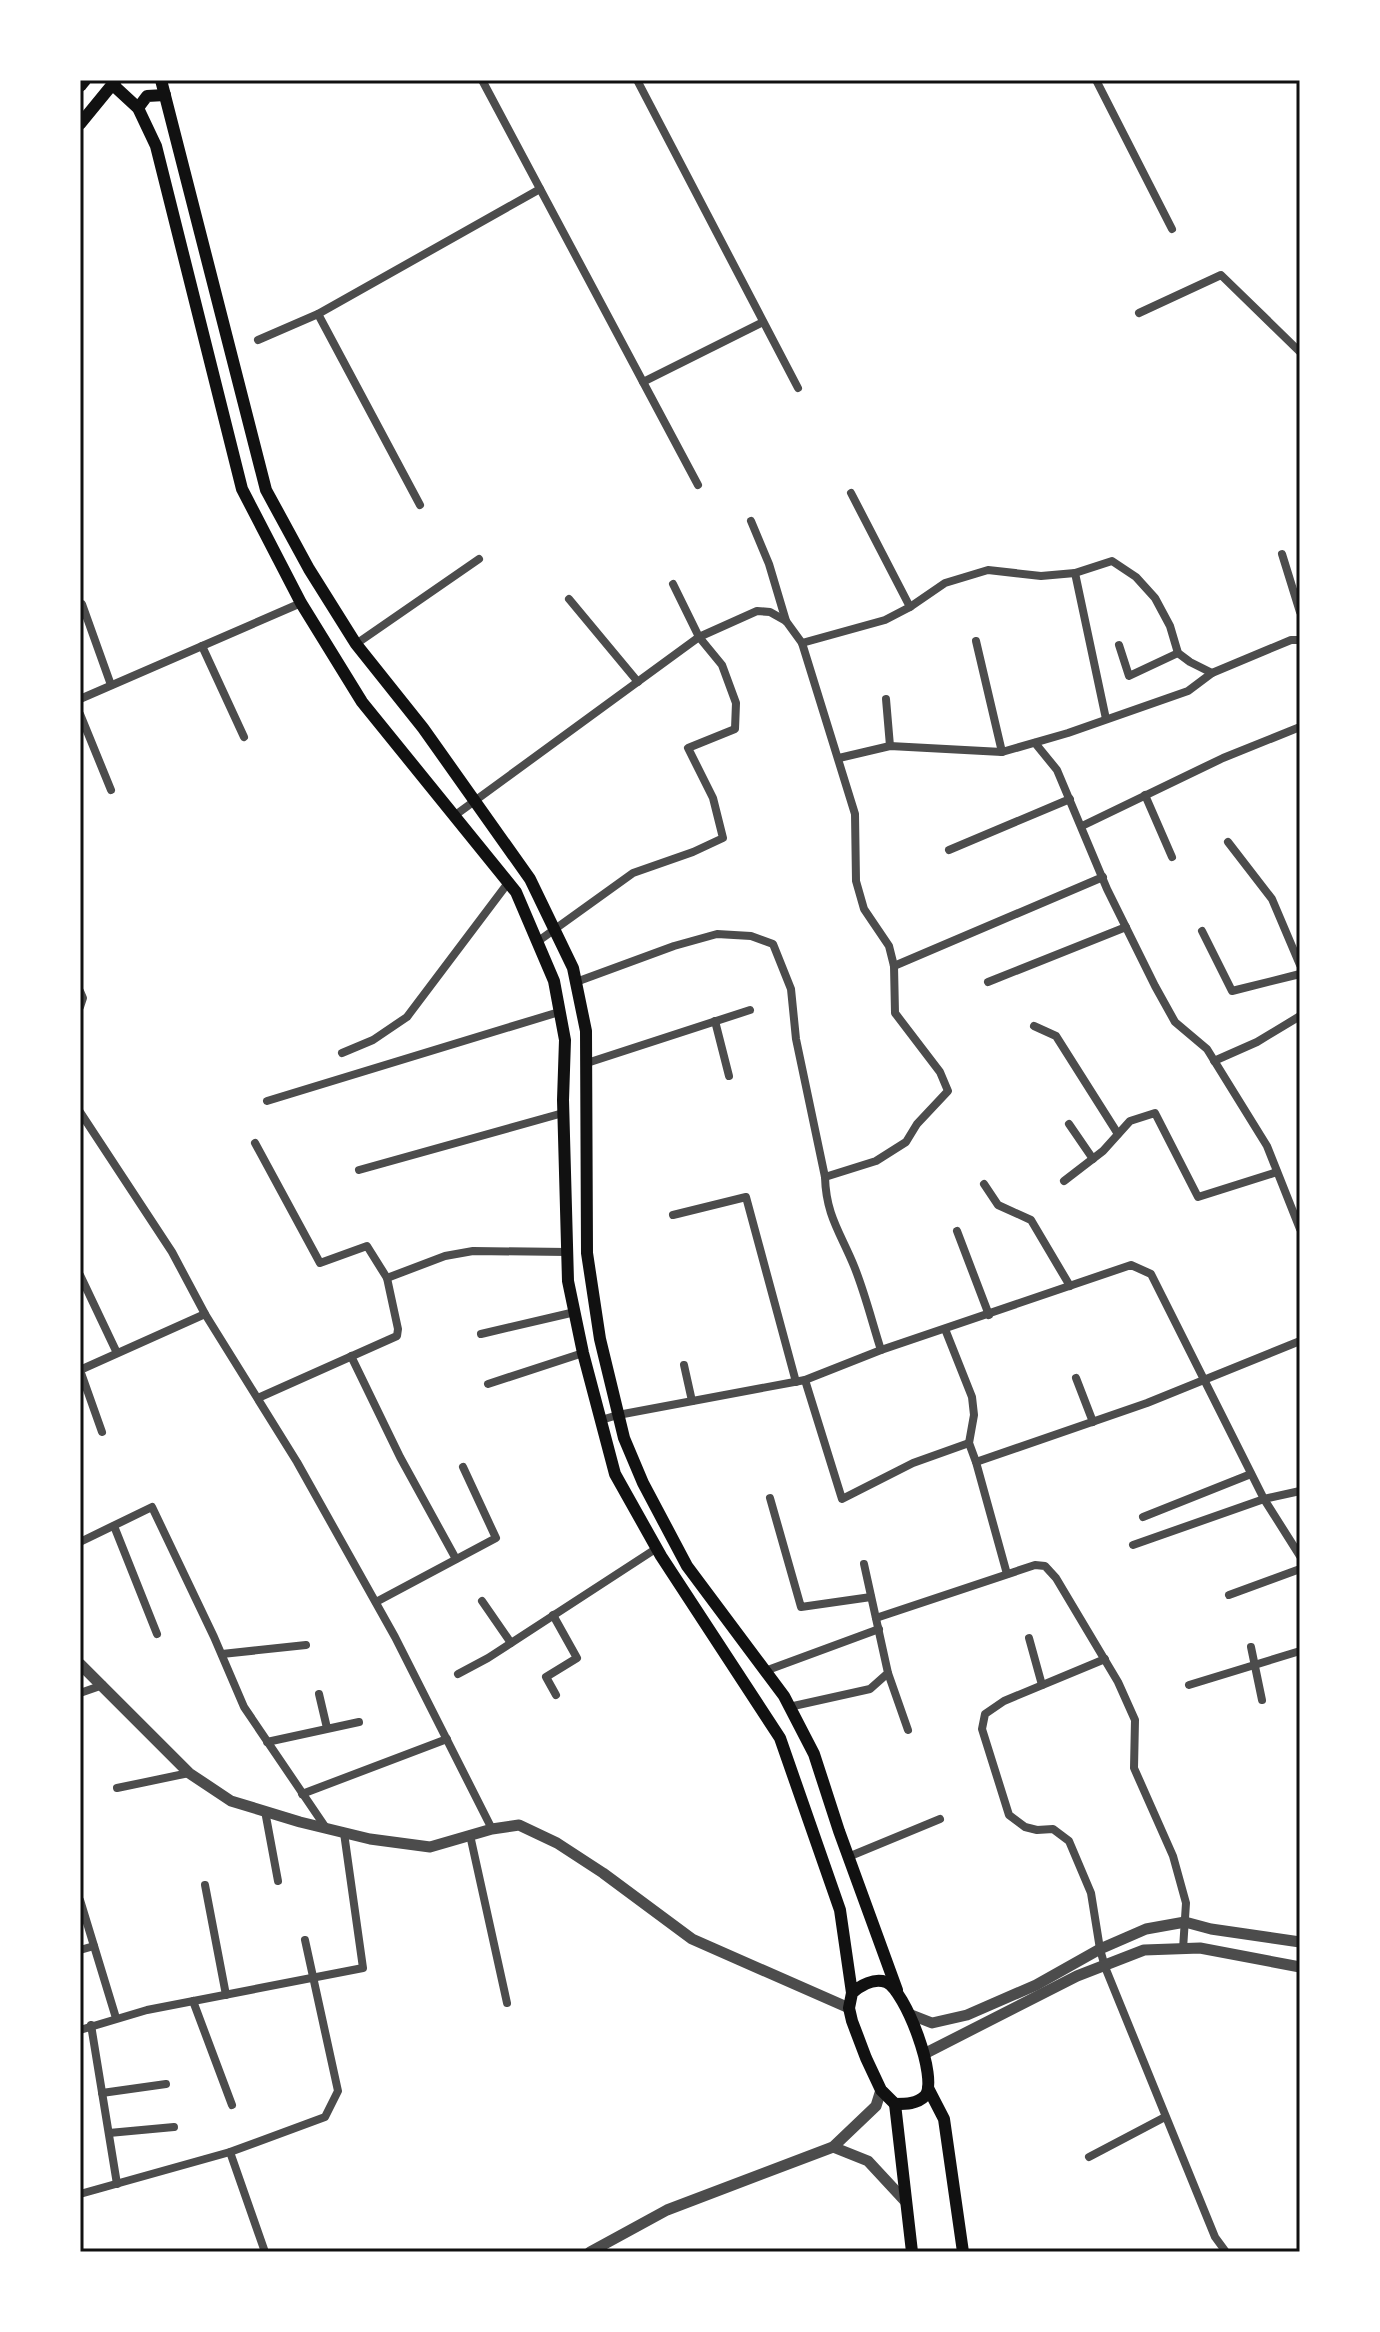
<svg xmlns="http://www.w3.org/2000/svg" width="1380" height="2332" font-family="'Source Serif 4',serif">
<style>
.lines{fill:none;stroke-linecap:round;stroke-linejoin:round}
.minor{stroke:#4c4c4c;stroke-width:8}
.tertiary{stroke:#4c4c4c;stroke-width:11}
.secondary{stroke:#111;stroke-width:12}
.trunk{stroke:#111;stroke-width:14}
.neatline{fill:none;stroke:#111;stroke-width:3}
</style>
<rect width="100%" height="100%" fill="#fff"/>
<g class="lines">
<g class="minor">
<polyline points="482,80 698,485"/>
<polyline points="637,80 798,388"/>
<polyline points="1096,80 1172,229"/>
<polyline points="1139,313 1221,275 1300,352"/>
<polyline points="318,314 420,505"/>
<polyline points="258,340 318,314 540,189"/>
<polyline points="643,382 763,322"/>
<polyline points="851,493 910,607"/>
<polyline points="751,521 769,564 786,621"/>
<polyline points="1282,554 1300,612"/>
<polyline points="1075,573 1106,719"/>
<polyline points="569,599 638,682"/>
<polyline points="82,604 111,685"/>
<polyline points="976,641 1002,752"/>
<polyline points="802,643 885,620 910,607 945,583 988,570 1041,576 1075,573 1112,561 1136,577 1155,598 1170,626 1178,653 1190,662 1212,673 1291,640 1300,640"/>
<polyline points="356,644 479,559"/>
<polyline points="1119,645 1129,676 1178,653"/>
<polyline points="202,646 244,737"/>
<polyline points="80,699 301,603"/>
<polyline points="886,699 890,746"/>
<polyline points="80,714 111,790"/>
<polyline points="1035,743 1057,770 1107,889 1155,986 1175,1022 1207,1049 1267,1146 1300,1229"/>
<polyline points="839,758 890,746 1002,752 1068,733 1188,691 1212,673"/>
<polyline points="1145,795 1172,857"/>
<polyline points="454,816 699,637 757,611 770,612 786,621 802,643 855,814 856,881 864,909 889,946 894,966 895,1013 940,1072 948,1091 917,1124 906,1142 876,1161 825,1177"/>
<polyline points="1082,826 1223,758 1300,727"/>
<polyline points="1228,842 1272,899 1300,965"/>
<polyline points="949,850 1070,799"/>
<polyline points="1202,931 1232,991 1300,974"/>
<polyline points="537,942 633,873 693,852 723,838 713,798 688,748 735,729 736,703 722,665 699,637 673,584"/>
<polyline points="894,966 1103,877"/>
<path d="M 576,982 L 674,946 L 717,934 L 751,936 L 773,944 L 791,989 L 796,1039 L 825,1177 C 826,1215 840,1232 854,1266 C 865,1293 872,1322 881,1350"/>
<polyline points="988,982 1126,927"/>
<polyline points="80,991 83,998 80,1007"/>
<polyline points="715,1021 729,1076"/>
<polyline points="1034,1026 1056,1036 1118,1134"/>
<polyline points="342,1053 373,1040 407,1017 508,883"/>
<polyline points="1214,1061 1257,1042 1300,1016"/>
<polyline points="587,1063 750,1010"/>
<polyline points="267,1101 559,1012"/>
<polyline points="80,1112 172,1252 205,1314 297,1462 395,1637 492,1829"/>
<polyline points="1069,1124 1093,1159"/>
<polyline points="255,1143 320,1263 367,1246 387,1278 398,1329 397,1336 258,1398"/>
<polyline points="359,1170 563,1113"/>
<polyline points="1064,1181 1103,1151 1130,1121 1155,1113 1198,1197 1277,1172"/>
<polyline points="984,1184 998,1205 1031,1220 1070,1286"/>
<polyline points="673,1215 746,1197 796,1382"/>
<polyline points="957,1231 989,1315"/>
<polyline points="80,1275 117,1353"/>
<polyline points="387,1278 445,1256 473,1251 567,1252"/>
<polyline points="945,1329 972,1397 974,1415 969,1443 976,1462 1007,1574"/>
<polyline points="481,1334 575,1312"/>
<polyline points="351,1356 400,1457 456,1559"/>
<polyline points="684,1365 692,1401"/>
<polyline points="80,1370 205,1314"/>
<polyline points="80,1370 102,1432"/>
<polyline points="1076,1378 1093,1422"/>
<polyline points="805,1380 842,1499 913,1463 969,1443"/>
<polyline points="488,1384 583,1353"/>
<polyline points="601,1420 618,1415 805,1380 881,1350 1131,1265 1151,1274 1264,1499 1300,1556"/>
<polyline points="976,1462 1147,1403 1300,1341"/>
<polyline points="770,1498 801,1607 871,1597"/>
<polyline points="1143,1517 1251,1474"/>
<polyline points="114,1526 157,1634"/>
<polyline points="80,1542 152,1507 214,1637 244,1707 326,1828"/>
<polyline points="1133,1545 1264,1499 1300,1491"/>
<polyline points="1229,1595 1300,1569"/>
<polyline points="482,1601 511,1643"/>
<polyline points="376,1602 496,1538 463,1467"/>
<polyline points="553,1615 577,1658 546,1677 556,1695"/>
<polyline points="876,1618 1035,1565 1045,1566 1056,1578 1118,1682 1135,1720 1134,1768 1173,1856 1186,1903 1183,1949"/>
<polyline points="1029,1638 1042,1685"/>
<polyline points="1251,1647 1262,1700"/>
<polyline points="222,1654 306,1645"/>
<polyline points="1105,1659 1004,1701 985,1714 982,1729 1009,1815 1025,1827 1037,1830 1053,1829 1069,1841 1091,1893 1100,1949 1105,1967 1215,2237 1226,2252"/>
<polyline points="765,1671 879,1629"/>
<polyline points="888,1673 908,1730"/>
<polyline points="458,1674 488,1658 657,1548"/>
<polyline points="1189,1685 1300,1651"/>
<polyline points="80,1693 103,1685"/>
<polyline points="319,1694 327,1728"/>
<polyline points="789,1707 870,1689 888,1673 864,1564"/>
<polyline points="267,1742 359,1722"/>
<polyline points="117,1788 189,1773"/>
<polyline points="302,1794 447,1739"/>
<polyline points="265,1811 278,1881"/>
<polyline points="470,1835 507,2003"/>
<polyline points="848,1857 940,1819"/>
<polyline points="205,1885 226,1995"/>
<polyline points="80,1900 116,2018"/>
<polyline points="80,1950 94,1946"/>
<polyline points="193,2001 232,2105"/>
<polyline points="91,2025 117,2184"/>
<polyline points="80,2030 147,2010 363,1968 344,1833"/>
<polyline points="102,2093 166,2084"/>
<polyline points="109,2133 174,2127"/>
<polyline points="230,2152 265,2252"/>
<polyline points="1089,2157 1165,2117"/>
<polyline points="80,2194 230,2152 325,2117 338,2091 305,1940"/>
</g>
<g class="tertiary">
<polyline points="80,1664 189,1773 231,1801 300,1822 370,1839 430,1847 492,1829 519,1825 557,1843 603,1873 692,1939 849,2008"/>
<polyline points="909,2014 932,2023 967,2015 1036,1985 1100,1949 1146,1929 1185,1922 1211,1929 1300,1942"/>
<polyline points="924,2054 1077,1976 1144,1950 1200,1948 1300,1967"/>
<polyline points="833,2147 868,2161 906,2202"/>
<polyline points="590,2252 667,2210 833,2147 876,2106 881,2090"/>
</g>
<g class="secondary">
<polyline points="161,80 266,490 309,569 356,644 423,728 530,879 573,968 586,1031 587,1253 600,1339 624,1438 643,1483 687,1566 784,1696 814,1754 839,1831 897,1990"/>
<path d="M 112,84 L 138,108 L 156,146 L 242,489 L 301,603 L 362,702 L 516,892 L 554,981 L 565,1040 L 563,1100 L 568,1281 L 583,1353 L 615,1474 L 661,1556 L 780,1738 L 840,1910 L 852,1993 L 849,2008 L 852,2021 L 866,2058 L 881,2090 L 895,2104 C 906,2104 917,2104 925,2096 C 939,2079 905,1990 886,1982 C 874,1978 861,1985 852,1993"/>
<polyline points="138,108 147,96 165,95"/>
<polyline points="80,124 116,80"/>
<polyline points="928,2088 944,2119 963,2252"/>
<polyline points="895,2104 912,2252"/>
</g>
<polyline class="trunk" points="80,85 84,80"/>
</g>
<rect width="1380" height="2332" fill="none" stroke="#ffffff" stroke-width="164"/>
<rect x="82" y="82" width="1216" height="2168" class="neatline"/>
</svg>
